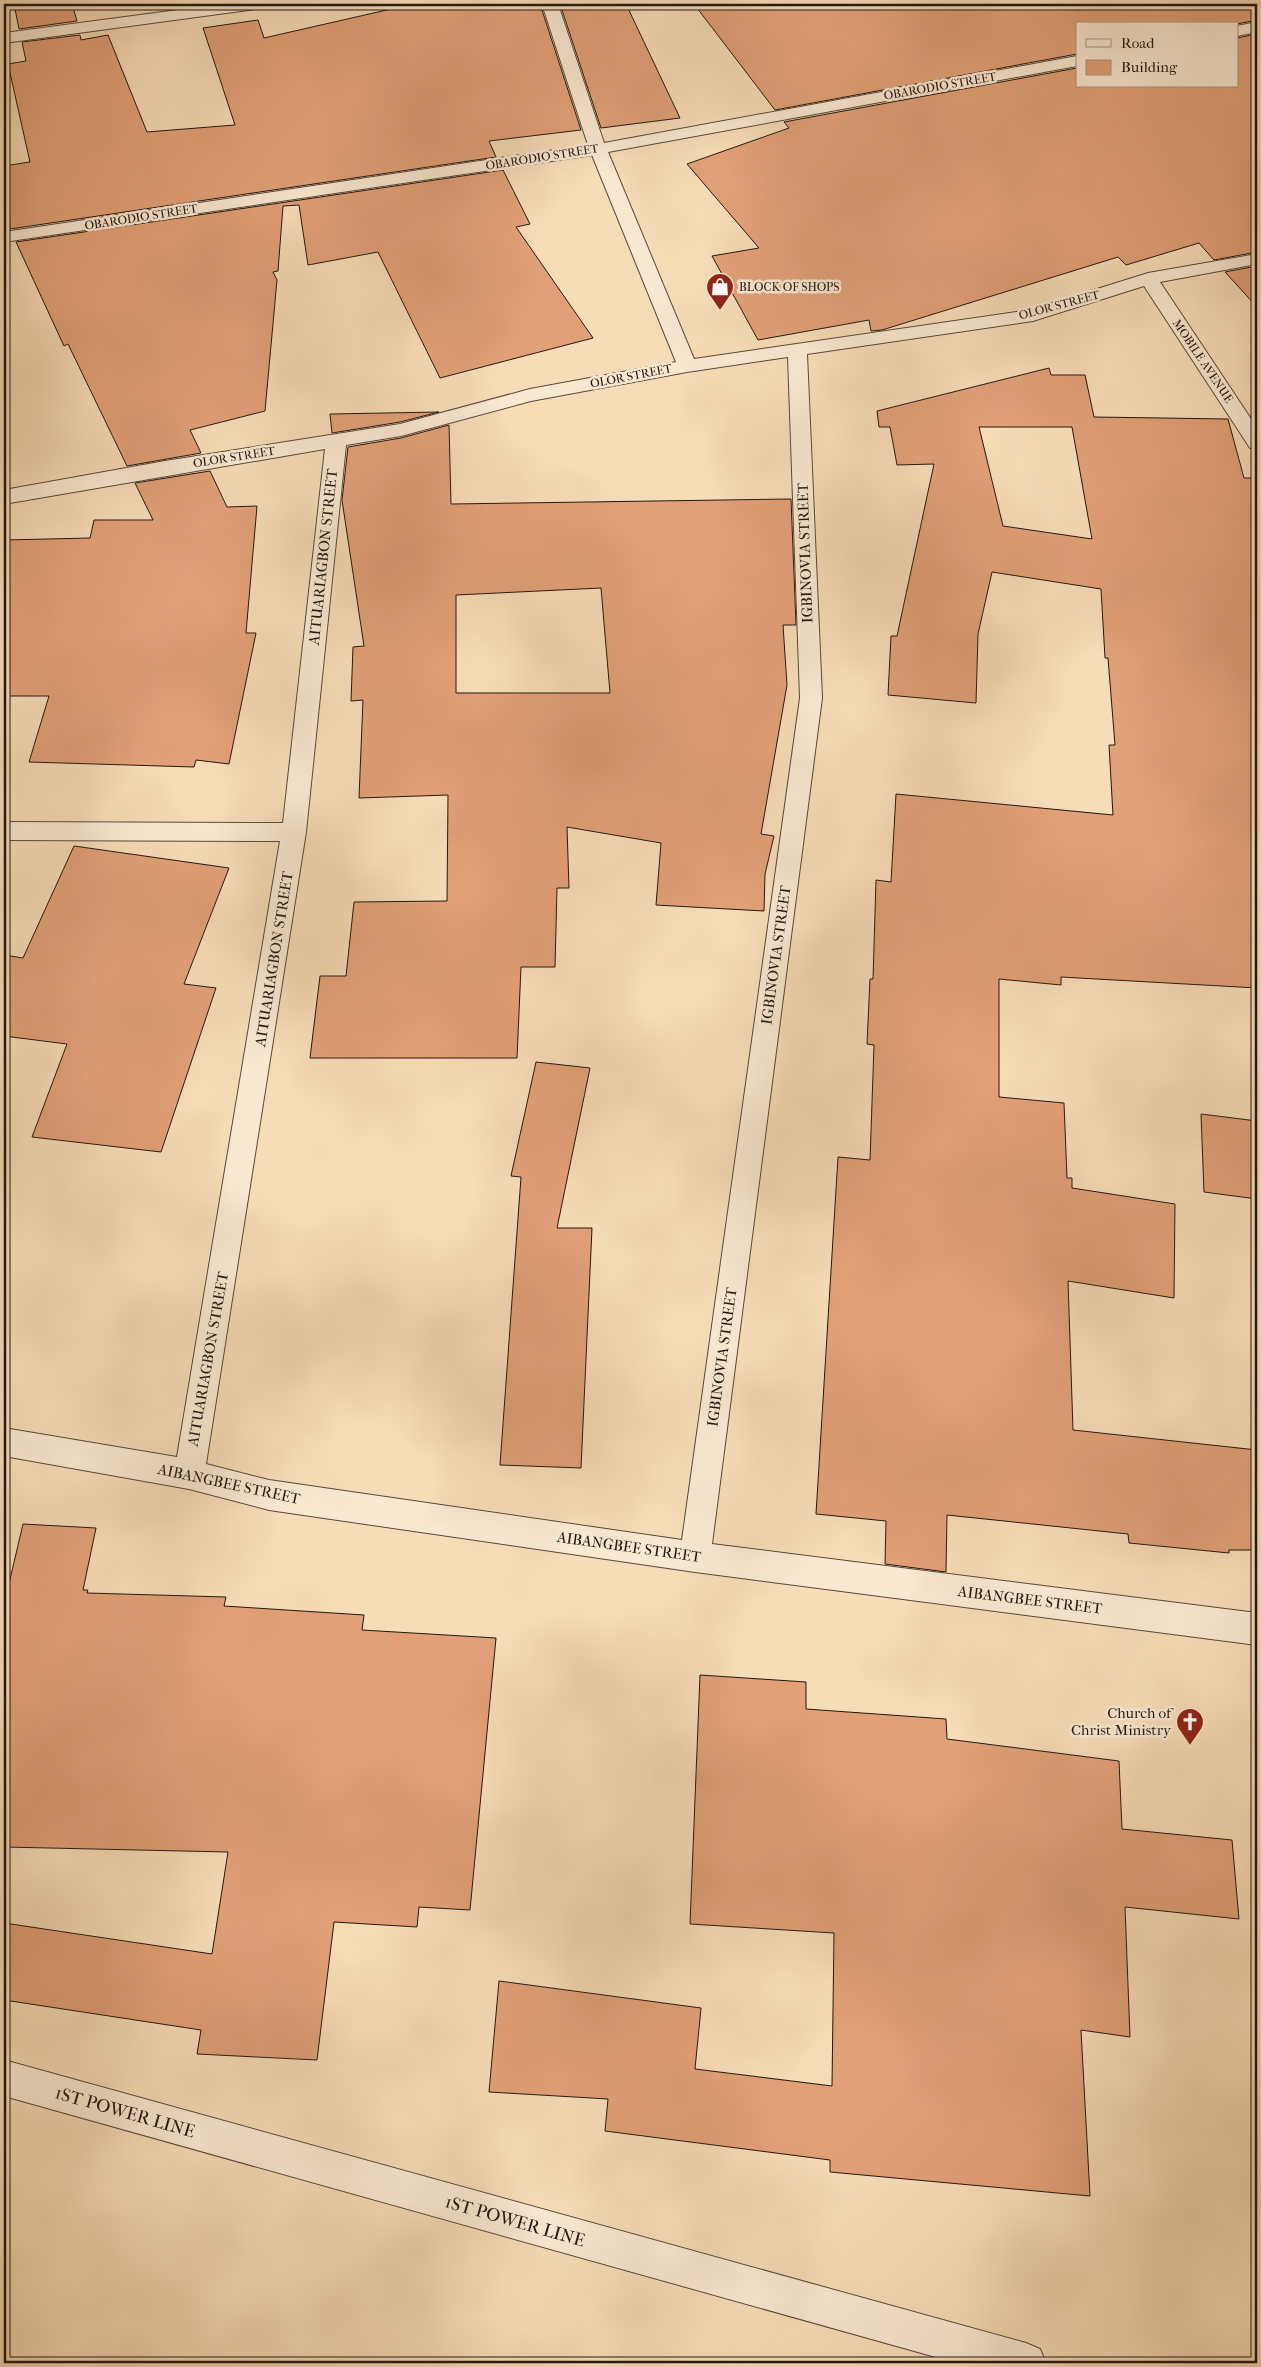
<svg xmlns="http://www.w3.org/2000/svg" width="1261" height="2367" font-family="'IM FELL French Canon',serif">
<style>
.building{fill:#e2a078;stroke:#231610;fill-rule:evenodd}
.lines{fill:none;stroke-linecap:round;stroke-linejoin:round}
.minor-casing{stroke:#58483a;stroke-width:2}
.minor{fill:#fae8d1;fill-rule:evenodd}
.labels{text-anchor:middle;stroke-width:5;stroke-linejoin:round;paint-order:stroke}
.far-street-label{font-size:12px;fill:#231610;stroke:#fae8d1}
.far-poi-label{font-size:12px;fill:#231610;stroke:#fae8d1;text-anchor:start}
.street-label{font-size:15px;fill:#231610;stroke:#fae8d1}
.poi-label{font-size:15px;fill:#231610;stroke:#fae8d1;text-anchor:end}
.near-street-label{font-size:18px;fill:#231610;stroke:#fae8d1}
</style>
<rect width="100%" height="100%" fill="#f7dcb8"/>
<filter id="stains"><feTurbulence type="fractalNoise" baseFrequency=".004" numOctaves="4"/><feColorMatrix values="0 0 0 0 .2 0 0 0 0 .09 0 0 0 0 .02 0 0 0 .5 -.17"/></filter>
<radialGradient id="worn" r=".72"><stop offset=".6" stop-color="#630" stop-opacity="0"/><stop offset="1" stop-color="#630" stop-opacity=".3"/></radialGradient>
<g class="building">
<polygon points="14,4 72,4 77,21 19,29"/>
<polygon points="413,4 540,4 581,130 489,141 496,157 10,229 9,208 4,209 4,166 30,162 8,64 26,61 22,42 80,35 81,40 108,35 147,132 235,125 203,28 258,20 264,38"/>
<polygon points="560,4 626,4 680,118 601,128"/>
<polygon points="694,4 1070,4 1076,10 1116,4 1257,4 1257,20 1237,24 1077,24 1077,54 775,110"/>
<polygon points="1257,34 1257,252 1214,260 1199,243 1126,265 1118,257 882,330 871,331 869,320 758,340 712,256 759,248 687,164 789,128 784,122 1077,68 1077,86 1237,86 1237,38"/>
<polygon points="503,170 530,224 516,227 593,338 440,378 378,252 308,265 299,205 283,206 278,271 273,272 277,280 265,411 190,430 201,453 127,466 68,344 64,346 16,242"/>
<polygon points="1257,266 1257,307 1225,272"/>
<path d="M 1049,368 L 1051,375 L 1085,375 L 1094,417 L 1228,419 L 1244,478 L 1257,478 L 1257,988 L 1061,977 L 1061,985 L 999,979 L 999,1097 L 1064,1103 L 1067,1178 L 1072,1178 L 1072,1188 L 1175,1204 L 1174,1298 L 1068,1281 L 1073,1430 L 1257,1450 L 1257,1550 L 1229,1550 L 1229,1553 L 1129,1543 L 1128,1534 L 947,1515 L 946,1572 L 885,1564 L 886,1521 L 816,1514 L 838,1157 L 870,1160 L 874,1045 L 867,1044 L 870,979 L 873,979 L 876,880 L 891,882 L 896,794 L 1113,815 L 1109,745 L 1115,745 L 1108,658 L 1105,658 L 1101,589 L 992,572 L 978,634 L 976,703 L 888,695 L 891,636 L 897,636 L 934,464 L 897,465 L 890,427 L 879,427 L 877,411 ZM 979,427 L 1072,427 L 1092,539 L 1003,526 Z"/>
<polygon points="439,412 400,422 332,433 330,414"/>
<path d="M 449,425 L 451,504 L 791,499 L 796,625 L 783,625 L 787,685 L 761,834 L 774,836 L 765,874 L 764,911 L 656,905 L 661,843 L 567,827 L 569,888 L 557,888 L 555,967 L 521,967 L 517,1058 L 310,1058 L 320,976 L 346,976 L 354,902 L 447,901 L 448,795 L 359,798 L 363,700 L 351,701 L 353,647 L 364,646 L 342,500 L 348,447 L 401,438 ZM 601,588 L 610,693 L 456,693 L 456,595 Z"/>
<polygon points="210,471 227,507 257,506 246,633 256,633 229,764 196,760 194,767 29,762 49,696 4,696 4,540 90,538 94,520 153,520 135,483"/>
<polygon points="74,846 229,868 184,984 216,988 161,1152 32,1137 67,1044 4,1036 4,955 23,958"/>
<polygon points="536,1062 590,1068 557,1228 592,1228 581,1468 500,1465 521,1177 511,1176"/>
<polygon points="1201,1114 1257,1121 1257,1199 1204,1192"/>
<polygon points="23,1524 96,1528 83,1590 88,1590 87,1593 226,1597 224,1606 364,1615 362,1630 496,1638 470,1910 419,1907 417,1927 334,1922 317,2060 197,2054 201,2030 4,2000 4,1923 212,1954 228,1852 4,1847 4,1605"/>
<polygon points="700,1675 806,1682 806,1709 946,1719 947,1739 1119,1761 1122,1829 1232,1840 1239,1919 1125,1907 1130,2037 1081,2030 1090,2196 830,2172 830,2160 605,2131 608,2099 489,2092 499,1981 701,2008 695,2069 832,2086 834,1933 690,1924"/>
</g>
<g class="lines">
<defs>
<g id="minor">
<polygon points="223,4 264,4 262,7 256,9 4,43 4,33"/>
<path d="M 542,4 L 558,4 L 604,143 L 1077,56 L 1077,66 L 608,152 L 694,359 L 1030,310 L 1148,273 L 1257,254 L 1257,264 L 1160,282 L 1257,428 L 1257,449 L 1250,448 L 1144,286 L 1033,321 L 807,354 L 822,698 L 712,1544 L 1257,1613 L 1257,1645 L 695,1572 L 269,1510 L 189,1489 L 4,1456 L 4,1428 L 177,1457 L 280,841 L 4,840 L 4,822 L 283,823 L 325,449 L 4,504 L 4,490 L 165,461 L 400,424 L 530,389 L 676,362 L 592,155 L 4,242 L 4,232 L 588,145 ZM 788,357 L 800,698 L 682,1540 L 269,1480 L 206,1464 L 306,832 L 346,445 L 401,436 L 531,401 L 687,372 Z"/>
<polygon points="1257,22 1257,32 1237,36 1237,26"/>
<polygon points="4,2060 1026,2343 1040,2349 1046,2363 957,2363 4,2096"/>
</g>
</defs>
<use href="#minor" class="minor-casing"/>
<use href="#minor" class="minor"/>
</g>
<defs>
<symbol id="shop-pin" viewBox="-11 -11 22 30"><path d="M0 17L-7.5 6A9.5 9.5 0 1 1 7.5 6Z" fill="#8f2418" stroke="#fae8d1"/><path d="M-5-2.5h2.3a2.7 3.5 0 0 1 5.4 0H5L5.5 6h-11ZM-1.5-2.5h3a1.5 2.3 0 0 0-3 0Z" fill="#fff"/></symbol>
<symbol id="church-pin" viewBox="-11 -11 22 30"><path d="M0 17L-7.5 6A9.5 9.5 0 1 1 7.5 6Z" fill="#8f2418" stroke="#fae8d1"/><path d="M-1.2-6h2.4v3.5h3.3v2.4h-3.3V6h-2.4V-.1h-3.3v-2.4h3.3Z" fill="#fff"/></symbol>
</defs>
<g fill-rule="evenodd">
<use href="#shop-pin" x="704" y="271" width="32" height="43"/>
<use href="#church-pin" x="1174" y="1706" width="32" height="43"/>
</g>
<g class="labels">
<g class="far-street-label">
<text transform="translate(940 86) rotate(-10)" y="4">OBARODIO STREET</text>
<text transform="translate(542 157) rotate(-9)" y="4">OBARODIO STREET</text>
<text transform="translate(141 217) rotate(-9)" y="4">OBARODIO STREET</text>
<text transform="translate(1059 305) rotate(-15)" y="4">OLOR STREET</text>
<text transform="translate(1203 361) rotate(56)" y="4">MOBILE AVENUE</text>
<text transform="translate(631 376) rotate(-11)" y="4">OLOR STREET</text>
<text transform="translate(234 457) rotate(-9)" y="4">OLOR STREET</text>
</g>
<g class="far-poi-label">
<text x="739" y="291">BLOCK OF SHOPS</text>
</g>
<g class="street-label">
<text transform="translate(805 553) rotate(-92)" y="5">IGBINOVIA STREET</text>
<text transform="translate(323 557) rotate(-84)" y="5">AITUARIAGBON STREET</text>
<text transform="translate(776 955) rotate(-82)" y="5">IGBINOVIA STREET</text>
<text transform="translate(274 959) rotate(-81)" y="5">AITUARIAGBON STREET</text>
<text transform="translate(722 1357) rotate(-82)" y="5">IGBINOVIA STREET</text>
<text transform="translate(208 1359) rotate(-80)" y="5">AITUARIAGBON STREET</text>
<text transform="translate(229 1484) rotate(12)" y="5">AIBANGBEE STREET</text>
<text transform="translate(629 1547) rotate(8)" y="5">AIBANGBEE STREET</text>
<text transform="translate(1030 1600) rotate(7)" y="5">AIBANGBEE STREET</text>
</g>
<g class="poi-label">
<text x="1171" y="1718">Church of<tspan x="1171" dy="17">Christ Ministry</tspan></text>
</g>
<g class="near-street-label">
<text transform="translate(125 2112) rotate(16)" y="6">1ST POWER LINE</text>
<text transform="translate(515 2221) rotate(16)" y="6">1ST POWER LINE</text>
</g>
</g>
<rect width="1261" height="2367" fill="none" stroke="#f7dcb8" stroke-width="20"/>
<rect x="5" y="5" width="1251" height="2357" fill="none" stroke="#231610" stroke-width="2.5"/>
<rect x="10" y="10" width="1241" height="2347" fill="none" stroke="#231610"/>
<rect x="1076" y="22" width="162" height="65" fill="#fae8d1" stroke="#a49484"/>
<rect x="1086" y="39" width="25" height="8" fill="#fae8d1" stroke="#a49484"/>
<text x="1121" y="48" font-size="15" fill="#231610">Road</text>
<rect x="1086" y="60" width="25" height="15" fill="#e2a078" stroke="#a49484"/>
<text x="1121" y="72" font-size="15" fill="#231610">Building</text>
<rect width="100%" height="100%" filter="url(#stains)"/>
<rect width="100%" height="100%" fill="url(#worn)"/>
</svg>
